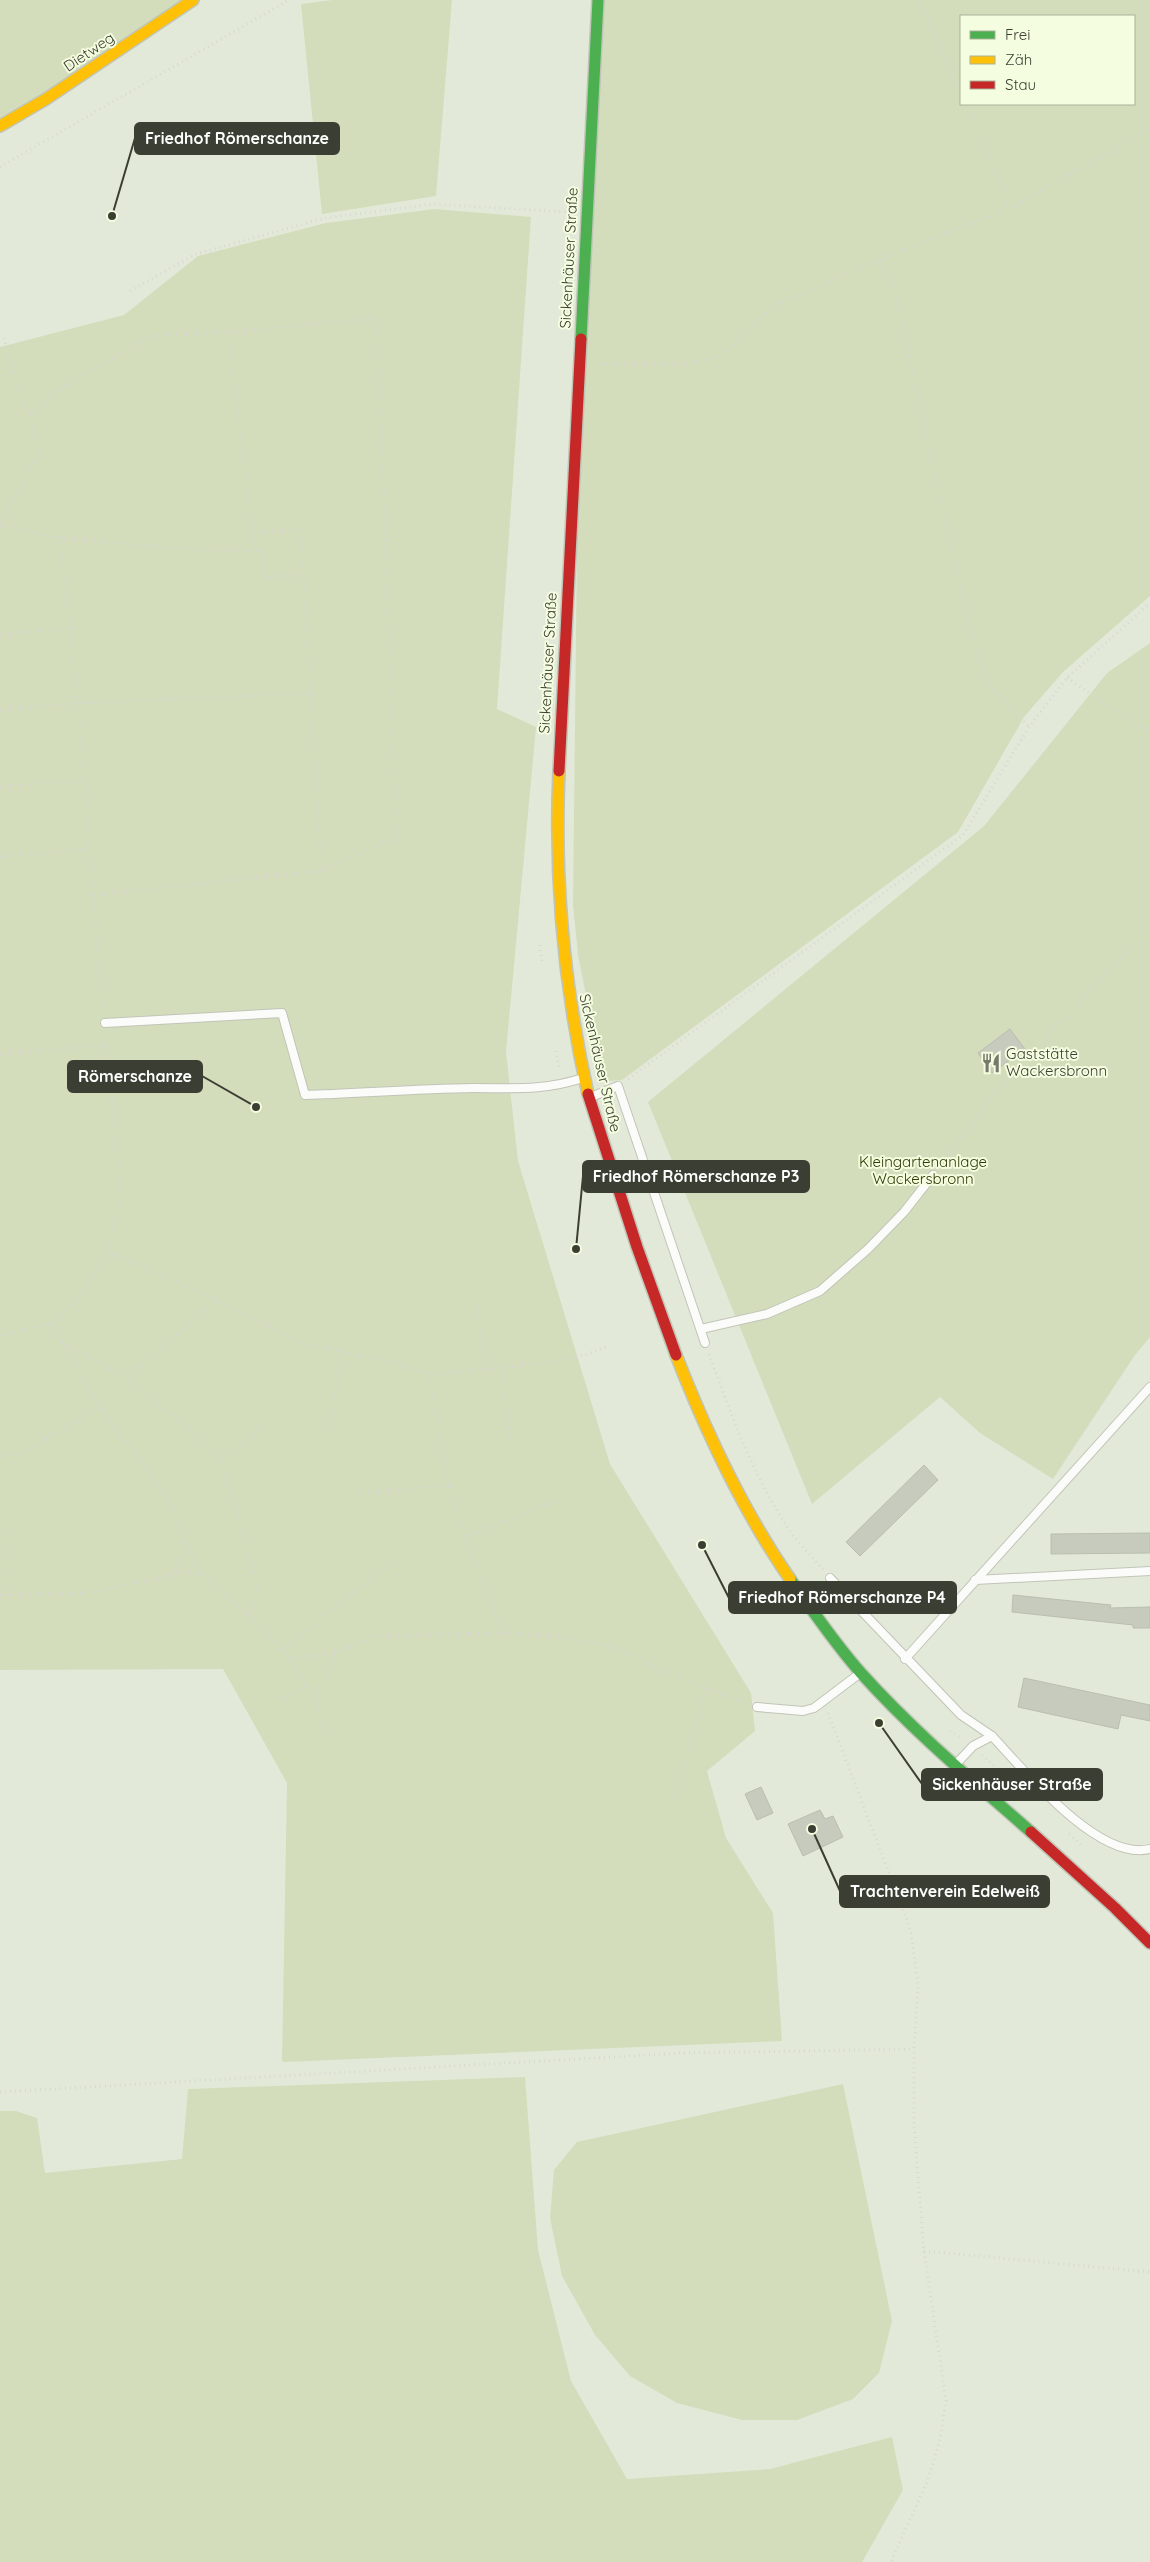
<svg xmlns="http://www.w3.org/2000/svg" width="1150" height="2562" font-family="Quicksand,sans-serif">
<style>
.green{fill:#d3ddbc;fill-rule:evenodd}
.building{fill:#c7cbbe;stroke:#b9beb0}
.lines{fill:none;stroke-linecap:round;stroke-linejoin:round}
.lane-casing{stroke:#c0c5b8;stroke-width:10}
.fast-casing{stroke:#c0c5b8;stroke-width:14}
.slow-casing{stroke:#c0c5b8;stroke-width:14}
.jam-casing{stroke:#c0c5b8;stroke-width:14}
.path{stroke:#d7d8d4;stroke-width:3;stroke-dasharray:1 4;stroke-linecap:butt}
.lane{stroke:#fbfcf9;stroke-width:8}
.fast{stroke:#4caf50;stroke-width:11}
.slow{stroke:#ffc107;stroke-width:11}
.jam{stroke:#c62828;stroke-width:11}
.labels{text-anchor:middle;stroke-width:4;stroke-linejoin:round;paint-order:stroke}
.street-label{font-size:15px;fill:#3b3f33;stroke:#f4fddf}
.poi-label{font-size:15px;fill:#3b3f33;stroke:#f4fddf;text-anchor:start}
.park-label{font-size:15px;fill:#2f3a04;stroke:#f4fddf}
.leader{fill:none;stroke:#3b3f33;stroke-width:2}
.callout-dot{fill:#3b3f33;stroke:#f4fddf;stroke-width:2}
.callout{fill:#3b3f33;stroke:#3b3f33;stroke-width:2}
.callout-label{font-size:16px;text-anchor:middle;font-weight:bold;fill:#fff}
</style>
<rect width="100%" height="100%" fill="#e3e9d8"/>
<g class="green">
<polygon points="0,0 191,0 0,124"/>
<polygon points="332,0 452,0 436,196 322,214 301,4"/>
<path d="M 598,0 L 1150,0 L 1150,596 L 1063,672 L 1024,717 L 958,832 L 622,1080 L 609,1081 L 601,1071 L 578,955 L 573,905 L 579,364 ZM 961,16 L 1134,16 L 1134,104 L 961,104 Z"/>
<polygon points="434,209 531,217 497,709 536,727 506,1052 518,1161 610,1464 751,1693 755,1731 707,1771 726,1838 773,1913 782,2041 284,2062 282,2061 287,1783 223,1669 0,1670 0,347 124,315 198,256 326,223"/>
<polygon points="1150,643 1150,1337 1135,1355 1053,1479 980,1433 940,1397 812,1504 648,1102 984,826 1107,673"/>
<polygon points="525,2077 538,2250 571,2381 627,2479 770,2469 892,2437 903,2490 862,2562 0,2562 0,2111 16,2111 37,2118 45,2173 182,2159 188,2089"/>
<polygon points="843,2084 892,2321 879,2373 853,2399 797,2420 742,2420 677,2403 630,2376 595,2335 562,2276 550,2218 554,2170 577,2142"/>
</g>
<g class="building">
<polygon points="1010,1029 1025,1049 992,1073 978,1053"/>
<polygon points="924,1465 938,1480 860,1556 846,1542"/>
<polygon points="1150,1533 1150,1553 1051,1554 1051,1534"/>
<polygon points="1013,1595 1111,1605 1110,1608 1150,1607 1150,1628 1133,1628 1133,1625 1012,1612"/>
<polygon points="1024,1678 1150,1705 1150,1721 1121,1715 1118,1729 1018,1707"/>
<polygon points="761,1787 773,1813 757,1820 745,1794"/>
<polygon points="820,1810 825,1819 833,1816 843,1837 803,1856 788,1824"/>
</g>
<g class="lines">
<defs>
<g id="lane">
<path d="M 105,1023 L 282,1013 L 305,1095 C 361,1093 417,1089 473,1088 C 514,1088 543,1091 583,1078"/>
<polyline points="591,1097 618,1086 705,1343"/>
<polyline points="701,1329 767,1314 820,1291 868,1249 904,1212 933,1175"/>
<polyline points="830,1578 961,1715 992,1736"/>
<polyline points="975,1580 1150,1571"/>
<polyline points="905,1659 1150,1387"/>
<polyline points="757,1707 803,1711 814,1708 859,1674"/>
<path d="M 957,1763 L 973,1746 L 992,1736 C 1024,1770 1098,1862 1150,1849"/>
</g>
<g id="fast">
<polyline points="581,339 598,0"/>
<path d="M 790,1579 C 813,1611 835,1644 861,1673 C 913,1731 973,1781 1031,1832"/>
</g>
<g id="slow">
<polyline points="0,126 46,99 193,0"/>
<path d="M 559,771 C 554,881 564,987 588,1094"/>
<path d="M 676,1355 C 706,1432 743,1511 790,1579"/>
</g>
<g id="jam">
<polyline points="559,771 581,339"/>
<polyline points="588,1094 637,1247 676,1355"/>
<polyline points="1031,1832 1115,1908 1150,1943"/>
</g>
</defs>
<use href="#lane" class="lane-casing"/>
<use href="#fast" class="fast-casing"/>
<use href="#slow" class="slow-casing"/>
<use href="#jam" class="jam-casing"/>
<g class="path">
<polyline points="919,0 961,93"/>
<polyline points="966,104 1004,191 1007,210"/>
<polyline points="0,167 289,0"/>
<polyline points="881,260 894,285 966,615 987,682 1029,727"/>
<polyline points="130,291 196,254 325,218 433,204 568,212"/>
<polyline points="229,332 377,318 397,837 321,871"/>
<polyline points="4,338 21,399 31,415"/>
<polyline points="599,364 675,364 713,359 730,348 758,319 776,305 852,271 950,231 1007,210 1150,129"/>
<path d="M 0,525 L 59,538 C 82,695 88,852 103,1010"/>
<polyline points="0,525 39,453 31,415 54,392 153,336 229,332 252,533"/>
<polyline points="59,538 200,550 254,550"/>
<polyline points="0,634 72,628"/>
<polyline points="1067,678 1150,733"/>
<polyline points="0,710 79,703 311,693"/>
<polyline points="0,787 85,780"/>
<polyline points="0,857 90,849"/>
<path d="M 92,895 L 321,871 C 315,757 309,643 300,529 L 252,533 L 254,550 L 262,549 L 264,577 L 303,574"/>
<polyline points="540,945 542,963"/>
<polyline points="556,1051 559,1067"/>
<polyline points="0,1054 107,1045"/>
<polyline points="628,1079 963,835 1029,727 1067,678 1150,603"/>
<polyline points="940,1166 984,1106 1023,1062 1132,947 1150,940"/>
<polyline points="107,1251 216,1300 304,1343 399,1364 430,1375 537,1364 585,1355 606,1347"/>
<polyline points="477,1304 487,1370"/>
<polyline points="51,1323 92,1396 167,1496 186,1543 179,1566 169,1576 178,1572 191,1571 203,1575 248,1615 290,1658"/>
<polyline points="0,1336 51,1323 66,1312 82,1293 107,1251 117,1207 118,1168 106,1036"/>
<polyline points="62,1342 127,1378 199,1437 219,1458 230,1486 257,1584 255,1603 248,1615"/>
<path d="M 709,1354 C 730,1412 752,1473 786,1525 C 796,1541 811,1555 823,1570"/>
<polyline points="502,1368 511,1440"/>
<polyline points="127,1378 216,1300"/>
<polyline points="327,1434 342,1353"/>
<polyline points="0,1456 24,1452 100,1407"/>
<polyline points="219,1458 262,1428"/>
<polyline points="358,1493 449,1485"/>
<polyline points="465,1537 551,1502"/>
<polyline points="186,1543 203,1575"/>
<polyline points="0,1595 87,1593 169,1576"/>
<polyline points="5,1595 5,1526"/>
<polyline points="503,1633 562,1637 618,1648 657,1668 745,1703"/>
<polyline points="282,1650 397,1558"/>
<polyline points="335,1653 290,1658 300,1677 315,1696 327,1675 335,1653 376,1636 503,1633 465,1537 449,1485 430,1375"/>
<polyline points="315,1696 319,1717 330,1742"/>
<polyline points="282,1698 308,1687"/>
<polyline points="828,1713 911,1931 918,1986 914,2049 914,2126 924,2251 946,2401 940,2440 927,2482 891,2562"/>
<polyline points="950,1731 962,1739"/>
<polyline points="982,1755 1026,1795"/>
<polyline points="672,1805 706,1689"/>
<polyline points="1069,1834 1081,1845"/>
<polyline points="0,2092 682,2053 914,2049"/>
<polyline points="924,2251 1150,2272"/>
</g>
<use href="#lane" class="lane"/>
<use href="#fast" class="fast"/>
<use href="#slow" class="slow"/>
<use href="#jam" class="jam"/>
</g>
<defs>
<symbol id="restaurant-bare" viewBox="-9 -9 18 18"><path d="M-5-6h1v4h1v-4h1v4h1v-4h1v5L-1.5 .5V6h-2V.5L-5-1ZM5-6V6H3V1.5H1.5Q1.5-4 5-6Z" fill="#767a6d" stroke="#f4fddf" stroke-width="2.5" paint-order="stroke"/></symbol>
</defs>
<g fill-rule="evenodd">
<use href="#restaurant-bare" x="977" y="1049" width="28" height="28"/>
</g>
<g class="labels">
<g class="street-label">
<text transform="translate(89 52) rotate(-34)" y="5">Dietweg</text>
<text transform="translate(569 258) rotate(-87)" y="5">Sickenhäuser Straße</text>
<text transform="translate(548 663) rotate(-87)" y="5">Sickenhäuser Straße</text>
<text transform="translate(600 1063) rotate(77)" y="5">Sickenhäuser Straße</text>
</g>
<g class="poi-label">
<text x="1006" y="1059">Gaststätte<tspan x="1006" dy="17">Wackersbronn</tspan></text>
</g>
<g class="park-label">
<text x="923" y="1167">Kleingartenanlage<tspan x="923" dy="17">Wackersbronn</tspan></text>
</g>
</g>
<path class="leader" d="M112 216L135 138M256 1107L202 1076M576 1249L583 1176M702 1545L729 1598M879 1723L922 1784M812 1829L840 1891"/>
<g class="callout-dot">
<circle cx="112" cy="216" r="5"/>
<circle cx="256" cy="1107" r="5"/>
<circle cx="576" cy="1249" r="5"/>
<circle cx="702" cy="1545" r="5"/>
<circle cx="879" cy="1723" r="5"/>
<circle cx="812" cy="1829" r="5"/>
</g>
<g class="callout">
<rect x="135" y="123" width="204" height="31" rx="5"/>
<rect x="68" y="1061" width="134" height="31" rx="5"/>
<rect x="583" y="1161" width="226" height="31" rx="5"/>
<rect x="729" y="1582" width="227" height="31" rx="5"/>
<rect x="922" y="1769" width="180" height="31" rx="5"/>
<rect x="840" y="1876" width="209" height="31" rx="5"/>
</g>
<g class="callout-label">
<text x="237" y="144">Friedhof Römerschanze</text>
<text x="135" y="1082">Römerschanze</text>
<text x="696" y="1182">Friedhof Römerschanze P3</text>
<text x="842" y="1603">Friedhof Römerschanze P4</text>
<text x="1012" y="1790">Sickenhäuser Straße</text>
<text x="945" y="1897">Trachtenverein Edelweiß</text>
</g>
<rect x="960" y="15" width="175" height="90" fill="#f4fddf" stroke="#aab19a"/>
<rect x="970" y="31" width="25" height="8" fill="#4caf50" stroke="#aab19a"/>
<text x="1005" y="40" font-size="15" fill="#3b3f33">Frei</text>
<rect x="970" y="56" width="25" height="8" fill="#ffc107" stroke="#aab19a"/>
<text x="1005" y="65" font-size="15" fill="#3b3f33">Zäh</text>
<rect x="970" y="81" width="25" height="8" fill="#c62828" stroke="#aab19a"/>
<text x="1005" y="90" font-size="15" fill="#3b3f33">Stau</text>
</svg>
